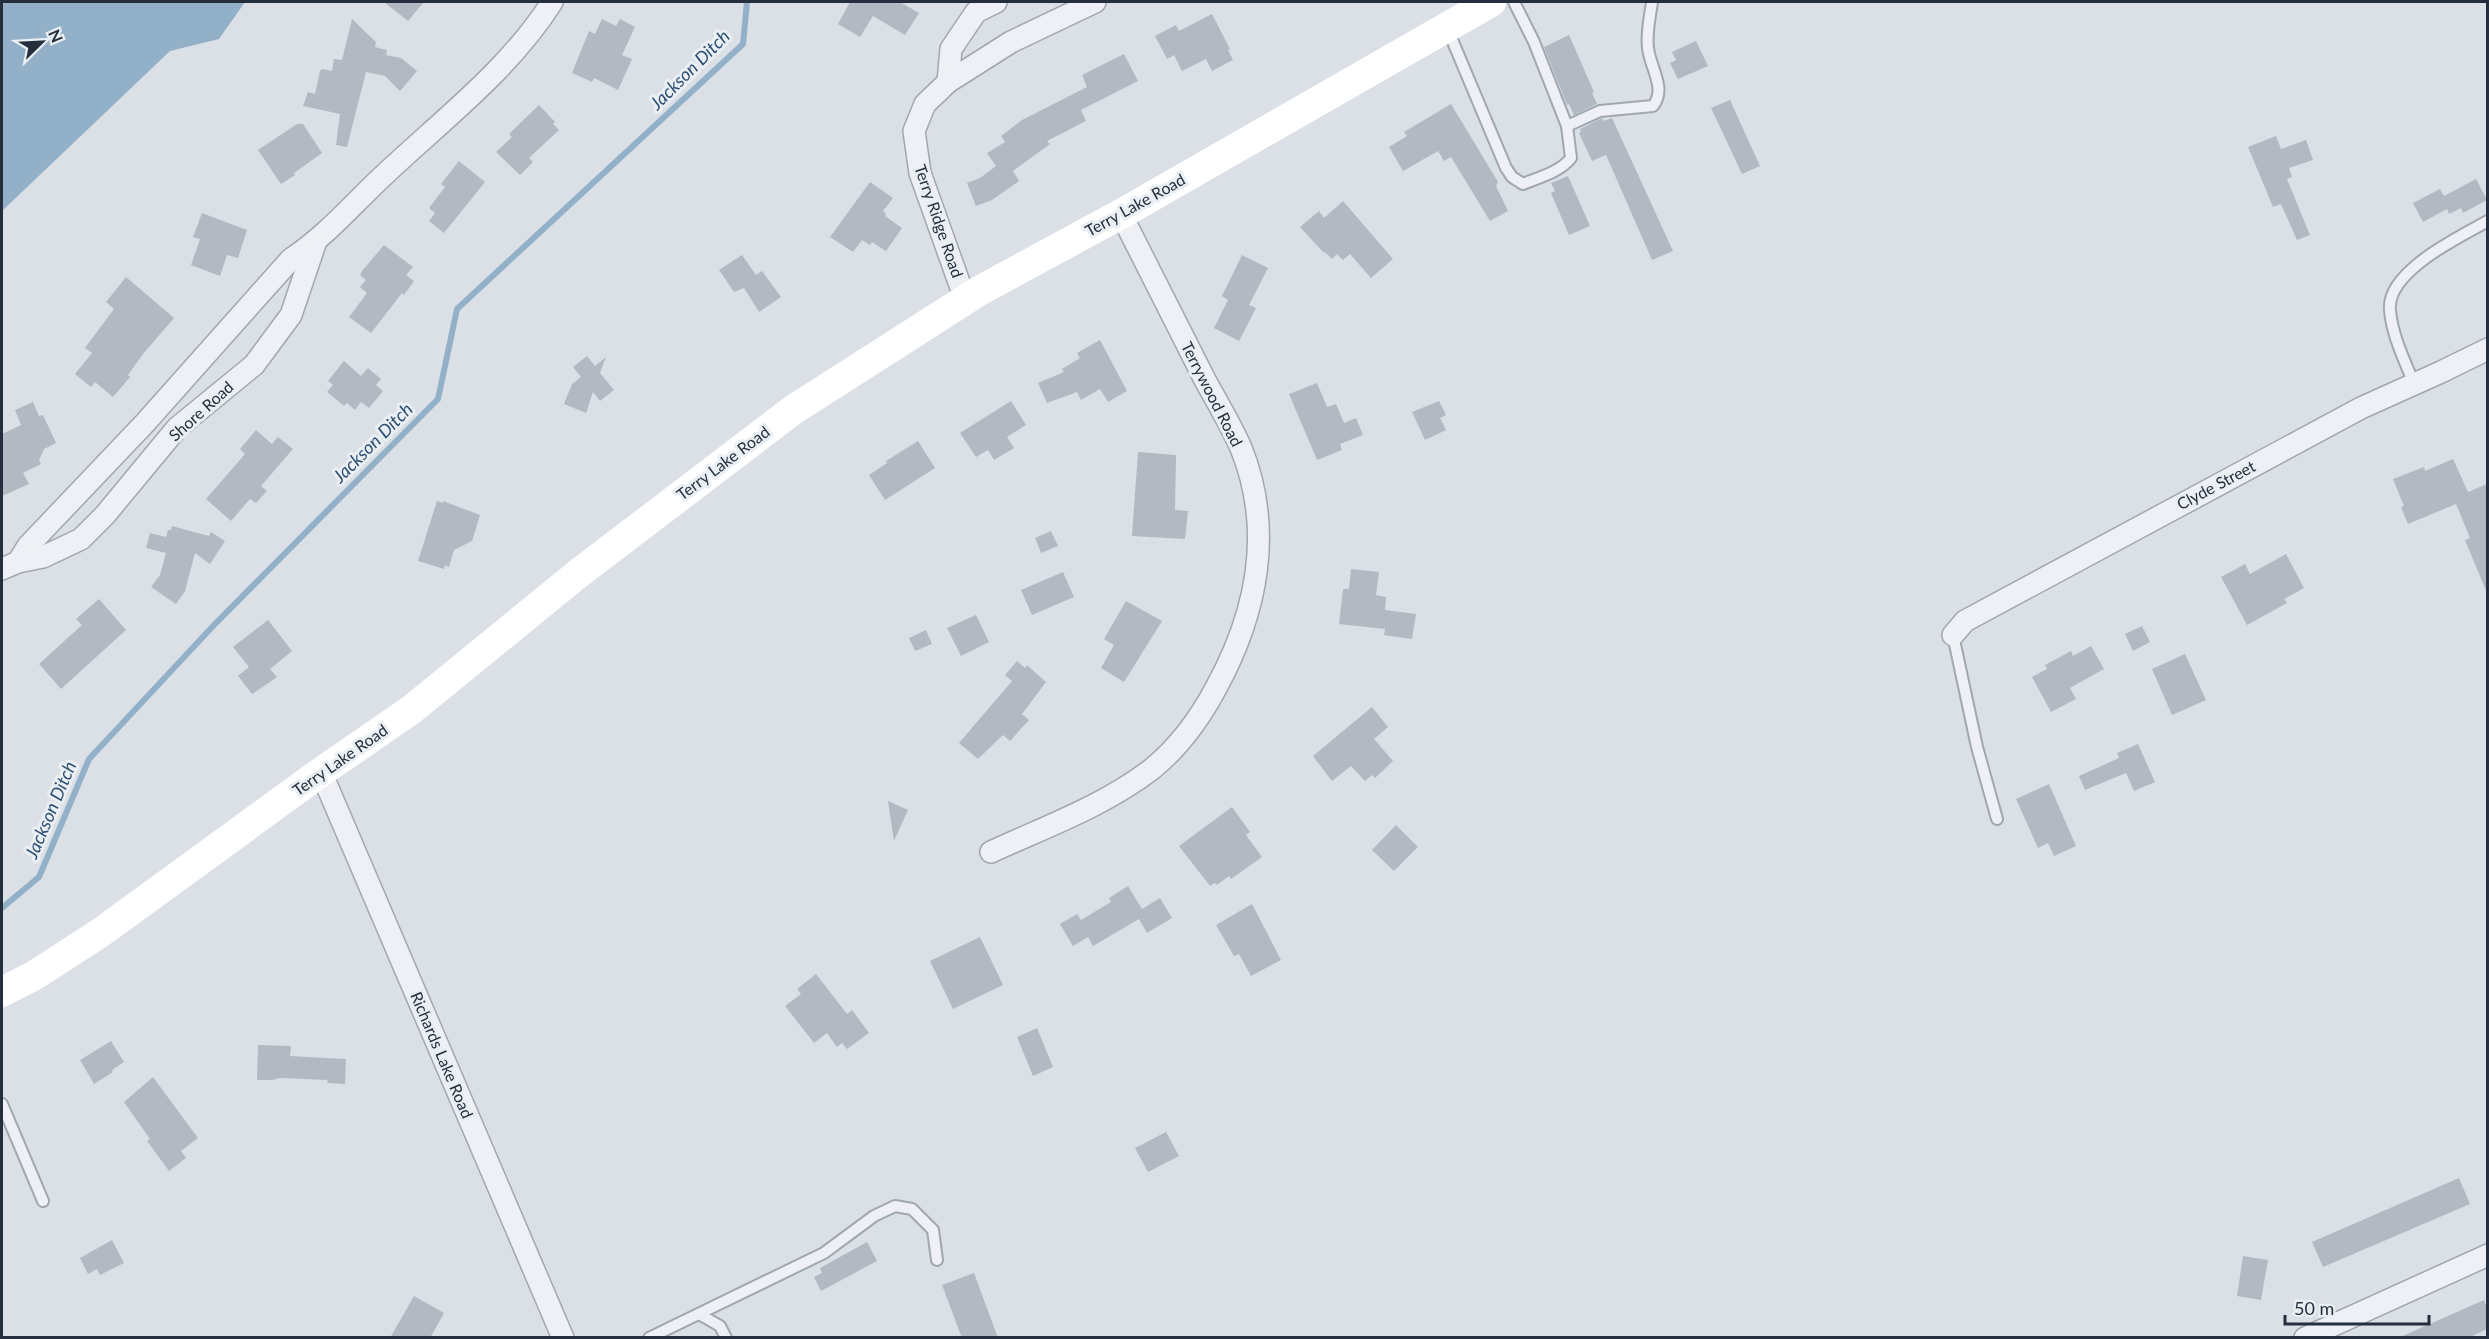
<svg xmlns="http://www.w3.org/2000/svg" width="2489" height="1339" font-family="Lato,sans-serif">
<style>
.water{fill:#93b0c9}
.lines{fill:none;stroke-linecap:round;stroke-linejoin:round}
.stream{stroke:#93b0c9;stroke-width:6}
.building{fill:#b2b9c3}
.lane-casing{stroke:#a0a7b0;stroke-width:14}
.street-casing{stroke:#a0a7b0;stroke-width:24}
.lane{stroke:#eef0f5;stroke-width:10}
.street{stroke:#eef0f5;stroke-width:21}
.secondary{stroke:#fff;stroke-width:30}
.labels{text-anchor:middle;stroke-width:6;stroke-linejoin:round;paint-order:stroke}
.street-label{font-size:16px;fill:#242e3d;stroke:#eaeff4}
.water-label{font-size:18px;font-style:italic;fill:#2d4f73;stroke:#eaeff4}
</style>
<rect width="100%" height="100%" fill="#dbe0e6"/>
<polygon class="water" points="2,2 245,2 219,39 170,51 2,211"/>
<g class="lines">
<polyline class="stream" points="2,908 39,877 89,759 214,625 438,399 457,309 743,44 747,2"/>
</g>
<g class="building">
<polygon points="384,2 424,2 408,21"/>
<polygon points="850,2 900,2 919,13 905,35 873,16 860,37 838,24"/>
<polygon points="1212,14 1230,49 1228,50 1233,60 1212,71 1206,59 1182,71 1174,55 1167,59 1155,36 1176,25 1179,31"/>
<polygon points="352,19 376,42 375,47 387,50 386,55 401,58 417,71 400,91 385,76 366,72 347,147 336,145 340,114 303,106 308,92 315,94 320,71 322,69 332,71 334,59 342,60"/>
<polygon points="602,19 616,26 620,19 635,27 622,55 632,59 618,90 594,78 592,82 572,73 589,31 595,34"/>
<polygon points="1569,35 1594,92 1592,93 1597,104 1574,115 1569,104 1567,105 1544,47"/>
<polygon points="1696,41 1708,66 1678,79 1670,63 1676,60 1672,52"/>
<polygon points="1124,54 1138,81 1081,110 1086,121 1047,141 1050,144 1013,171 1019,181 992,200 976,206 967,183 980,178 996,166 987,153 1005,142 1001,136 1022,120 1087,87 1082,75"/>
<polygon points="1730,100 1760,166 1742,174 1711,108"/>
<polygon points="1451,104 1498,182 1496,186 1508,211 1490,221 1451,157 1444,161 1438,151 1403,171 1389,147 1407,136 1404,132"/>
<polygon points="539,105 555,122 553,124 559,130 529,158 533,162 520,175 496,152 512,137 509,134"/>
<polygon points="1602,118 1604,121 1612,118 1673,251 1652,260 1606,155 1592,161 1579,133 1581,132 1580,129"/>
<polygon points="297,124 303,124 322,153 294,173 295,175 281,184 258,150"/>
<polygon points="2276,136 2281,149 2306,140 2313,160 2289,168 2292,177 2287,179 2310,235 2297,240 2281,204 2273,207 2248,147"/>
<polygon points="459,161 485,182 444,233 429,221 435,213 429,208 445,187 441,184"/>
<polygon points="1568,176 1590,226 1569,235 1551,193 1555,191 1551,183"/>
<polygon points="2476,179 2487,200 2463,213 2461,208 2449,214 2447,209 2423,222 2413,203 2440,189 2444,196"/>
<polygon points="870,182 893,198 883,211 886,214 885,216 902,228 886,251 872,242 870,245 862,240 853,252 830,237"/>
<polygon points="1343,201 1393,259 1371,278 1350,254 1343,260 1337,254 1332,259 1325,252 1324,253 1300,227 1319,211 1324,218"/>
<polygon points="202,213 247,230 238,258 227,255 220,276 191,265 200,239 193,237"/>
<polygon points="384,245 413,267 406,275 414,281 404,295 402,293 371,333 349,317 367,293 360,287 366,280 360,275 362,271"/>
<polygon points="742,255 756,275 762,271 781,297 759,312 744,288 734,292 719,270"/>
<polygon points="1242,255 1268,268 1249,305 1256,308 1239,341 1214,328 1228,300 1222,296"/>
<polygon points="126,277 174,318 143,354 128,375 130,377 113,397 95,382 91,387 75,374 92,353 85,348 114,309 106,302"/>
<polygon points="1100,340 1127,391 1108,402 1100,389 1081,400 1077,392 1047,403 1038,383 1064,372 1062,369 1080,358 1077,353"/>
<polygon points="587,356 595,366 606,357 600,373 614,390 600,401 593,392 586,413 564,404 572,384 581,377 573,367"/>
<polygon points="344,361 361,376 368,368 381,379 376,385 383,391 369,408 361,402 355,410 347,403 344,406 327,392 333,385 328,381"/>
<polygon points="1317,383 1327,407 1336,404 1344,423 1356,418 1363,435 1340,444 1342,450 1317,460 1289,394"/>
<polygon points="1011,401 1026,425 1007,437 1014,448 994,460 988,450 976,457 960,433"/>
<polygon points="1439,401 1446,415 1440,418 1446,430 1425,440 1412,412"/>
<polygon points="33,402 39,416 43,415 56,443 44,449 39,460 41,464 23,473 29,484 2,496 2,434 21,425 15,410"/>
<polygon points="256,430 272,444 278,437 293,449 261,486 267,491 256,503 250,499 231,521 206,499 245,454 240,449"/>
<polygon points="918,441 935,468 885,500 869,475 887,463 886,461"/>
<polygon points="1138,452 1176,455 1175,510 1188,511 1185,539 1132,536"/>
<polygon points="2453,459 2468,492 2487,484 2487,593 2465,540 2470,538 2456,504 2408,524 2401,507 2404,506 2393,479 2424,467 2425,471"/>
<polygon points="437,501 443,503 443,501 480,515 472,541 454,550 449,567 445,565 444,569 418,561"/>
<polygon points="172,526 209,536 211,532 225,541 210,564 195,553 185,591 176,604 151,587 160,575 166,553 146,548 150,533 166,537 168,530 171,530"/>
<polygon points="1051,531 1058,546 1041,553 1035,538"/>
<polygon points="2286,554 2304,588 2284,599 2287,603 2247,625 2221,577 2245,564 2250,574"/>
<polygon points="1351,569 1379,572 1376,595 1386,597 1385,610 1416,614 1412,639 1384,635 1385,629 1339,624 1343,589 1349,589"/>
<polygon points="1063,572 1074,597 1032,615 1021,590"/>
<polygon points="99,599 126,630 61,689 39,664 82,625 76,619"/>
<polygon points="1126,601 1162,621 1124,682 1101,668 1114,645 1104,639"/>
<polygon points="976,615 989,642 961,656 947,628"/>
<polygon points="268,620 292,651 270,669 277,677 252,694 238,676 249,667 233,647"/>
<polygon points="2142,626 2150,642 2133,651 2125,634"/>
<polygon points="926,630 932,644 915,651 909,638"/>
<polygon points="2091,646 2104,669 2070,688 2076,699 2051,712 2032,677 2047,669 2045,665 2071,651 2073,656"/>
<polygon points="2185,654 2206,700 2172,715 2152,669"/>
<polygon points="1017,661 1025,668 1027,665 1046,682 1022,714 1029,720 1010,741 1003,735 978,759 959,743 1012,681 1005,675"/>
<polygon points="1372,707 1388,727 1374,739 1393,761 1375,778 1372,775 1365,781 1351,766 1332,781 1313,756"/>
<polygon points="2138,744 2155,782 2134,791 2126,773 2085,790 2079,776 2119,758 2117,753"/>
<polygon points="2049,784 2076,846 2054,856 2048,843 2038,848 2016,799"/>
<polygon points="888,801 908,810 894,841"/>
<polygon points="1232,807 1250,832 1246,835 1262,857 1231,879 1229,876 1217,885 1215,883 1210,886 1179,846"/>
<polygon points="1396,825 1418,847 1394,871 1372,850"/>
<polygon points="1128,886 1142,909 1160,898 1172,918 1147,933 1139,919 1093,946 1088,937 1073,946 1060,924 1077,914 1081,920 1111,902 1109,898"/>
<polygon points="1252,904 1281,960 1251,976 1239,954 1234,956 1216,925"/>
<polygon points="980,937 1003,985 953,1009 930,961"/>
<polygon points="816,974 847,1014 852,1010 869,1033 847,1049 842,1043 837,1047 827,1033 814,1043 785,1006 801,994 797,989"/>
<polygon points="1037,1028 1053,1067 1033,1076 1017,1037"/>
<polygon points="111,1041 124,1062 112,1070 113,1072 94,1084 80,1060"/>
<polygon points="258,1045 291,1046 290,1056 346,1059 345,1084 327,1083 328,1080 280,1078 272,1080 257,1080"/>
<polygon points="153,1077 198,1138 181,1151 186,1158 169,1171 147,1141 150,1139 124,1102"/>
<polygon points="1166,1132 1179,1156 1148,1172 1135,1148"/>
<polygon points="2459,1178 2470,1204 2323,1267 2312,1242"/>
<polygon points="112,1240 124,1263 100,1275 97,1269 88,1274 80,1258"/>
<polygon points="867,1242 877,1261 821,1291 814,1277 822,1273 820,1268"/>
<polygon points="2243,1256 2268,1260 2261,1300 2237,1296"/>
<polygon points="974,1273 998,1338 962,1338 942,1285"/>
<polygon points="414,1296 444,1313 430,1338 390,1338"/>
<polygon points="2484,1300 2487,1308 2487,1329 2468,1338 2398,1338"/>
</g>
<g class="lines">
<defs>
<g id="lane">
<path d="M 1448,30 L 1506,168 L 1512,177 L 1523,184 C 1540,177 1560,172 1571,158 L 1567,126 L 1534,42 L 1514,2"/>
<path d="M 1567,126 L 1600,111 L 1653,106 C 1667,88 1650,68 1648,48 C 1646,33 1650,17 1652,2"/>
<path d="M 2414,384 C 2405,361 2392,336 2390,310 C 2386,272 2459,237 2488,221"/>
<polyline points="1953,635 1977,747 1997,819"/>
<polyline points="2,1104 43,1201"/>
<polyline points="699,1314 720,1326 726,1338"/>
<polyline points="649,1338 824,1253 874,1216 895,1206 912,1209 933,1230 937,1260"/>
</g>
<g id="street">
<polyline points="948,82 951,49 976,12 996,2"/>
<polyline points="965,299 920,173 914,131 925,104 948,82 1011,42 1095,2"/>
<path d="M 18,562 L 28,546 L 145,423 L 291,259 C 326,236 353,204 383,176 C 440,122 510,69 552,2"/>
<polyline points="2,569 18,562 43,557 81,539 105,515 177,428 254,365 291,315 315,244"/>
<polyline points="1953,635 1965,621 2361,408 2441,372 2488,349"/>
<polyline points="321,772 563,1338"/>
<path d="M 991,852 C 1045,827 1104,806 1152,769 C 1179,747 1200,718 1216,688 C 1257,613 1274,530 1241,448 C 1231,425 1217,402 1205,380 C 1177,324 1149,269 1121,214"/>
<polyline points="2305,1338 2488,1255"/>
</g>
</defs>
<use href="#lane" class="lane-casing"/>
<use href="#street" class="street-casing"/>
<use href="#lane" class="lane"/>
<use href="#street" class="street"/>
<polyline class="secondary" points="2,992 35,975 100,933 321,772 411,710 579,573 793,410 979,291 1121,214 1491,2"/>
</g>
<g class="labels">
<g class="street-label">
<text transform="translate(1135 205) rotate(-29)" y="6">Terry Lake Road</text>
<text transform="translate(939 221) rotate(71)" y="6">Terry Ridge Road</text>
<text transform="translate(1212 394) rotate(63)" y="6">Terrywood Road</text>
<text transform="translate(201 411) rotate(-42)" y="6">Shore Road</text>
<text transform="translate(723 463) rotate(-37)" y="6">Terry Lake Road</text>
<text transform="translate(2216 485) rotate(-28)" y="6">Clyde Street</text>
<text transform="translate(340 760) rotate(-35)" y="6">Terry Lake Road</text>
<text transform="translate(442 1055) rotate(67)" y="6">Richards Lake Road</text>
</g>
<g class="water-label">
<text transform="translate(690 70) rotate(-45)" y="6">Jackson Ditch</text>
<text transform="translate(373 443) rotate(-45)" y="6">Jackson Ditch</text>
<text transform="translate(51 810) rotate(-67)" y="6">Jackson Ditch</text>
</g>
</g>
<rect width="2489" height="1339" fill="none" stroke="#242e3d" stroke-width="6"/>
<g transform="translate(42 42) rotate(66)" stroke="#eaeff4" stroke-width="4.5" paint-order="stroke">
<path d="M0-4.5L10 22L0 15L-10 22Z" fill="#242e3d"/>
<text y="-9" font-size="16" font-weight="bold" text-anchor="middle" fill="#242e3d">N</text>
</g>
<path d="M2285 1315v9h144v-9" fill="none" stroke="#242e3d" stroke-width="3"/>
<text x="2294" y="1315" font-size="18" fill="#242e3d" stroke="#eaeff4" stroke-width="4.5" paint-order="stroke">50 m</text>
</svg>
